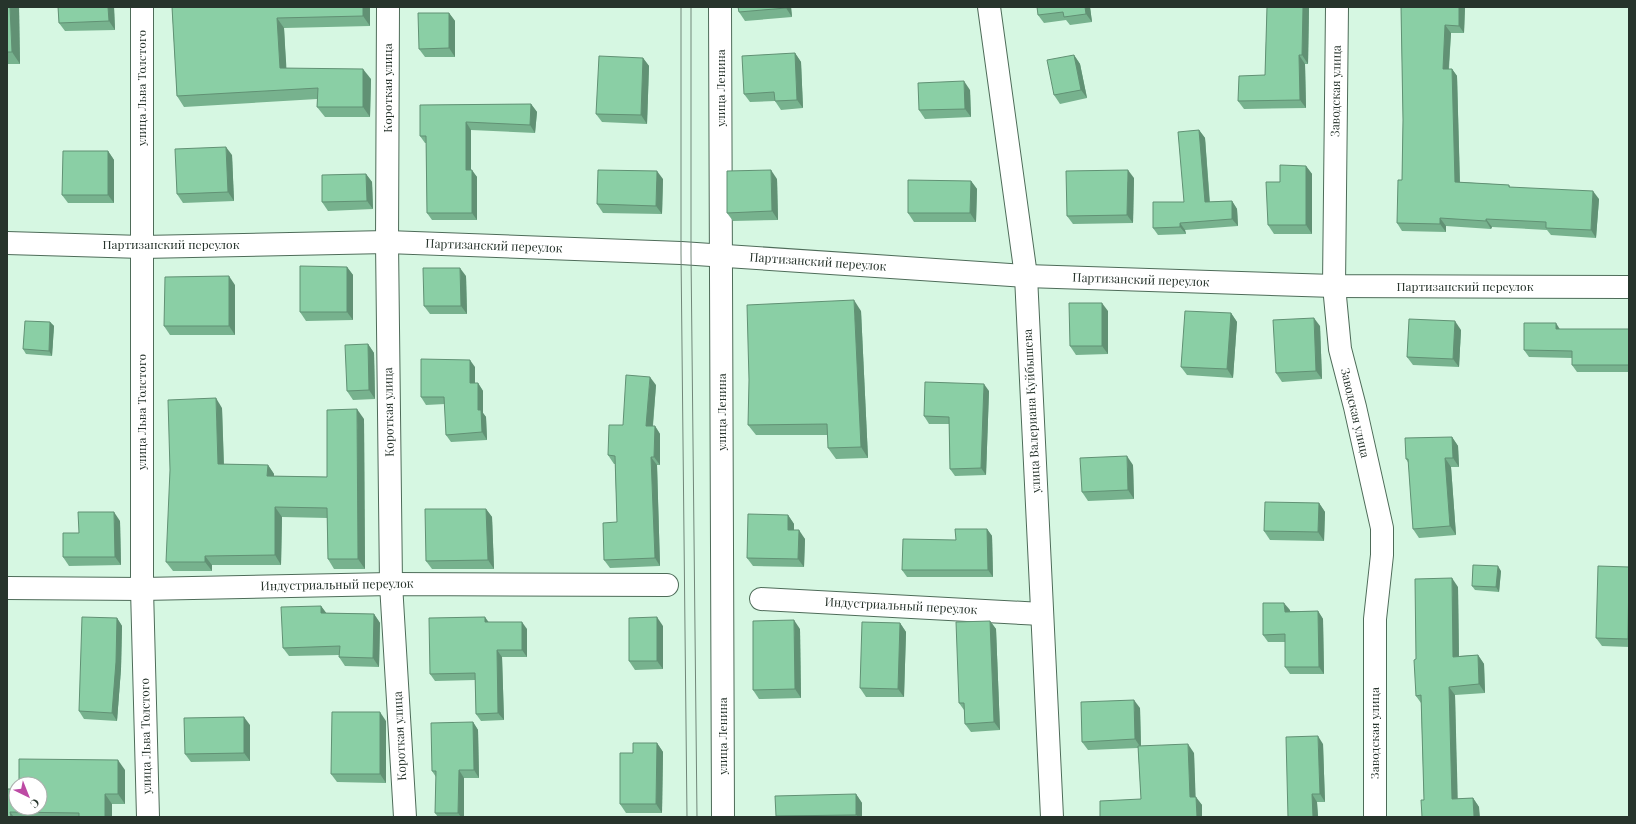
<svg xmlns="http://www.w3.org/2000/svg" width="1636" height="824" font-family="'Playfair Display',serif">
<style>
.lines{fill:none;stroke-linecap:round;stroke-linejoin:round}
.street-casing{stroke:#4e6c59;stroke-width:24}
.street{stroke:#fff;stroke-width:22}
.tram{stroke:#718779;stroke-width:1}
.wall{fill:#77b28e}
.shaded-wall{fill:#619174}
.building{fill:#8acfa5;stroke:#619174}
.labels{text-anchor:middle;stroke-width:3;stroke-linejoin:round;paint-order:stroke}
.street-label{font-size:12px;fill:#27342c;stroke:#fff}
</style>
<rect width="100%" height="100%" fill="#d6f7e2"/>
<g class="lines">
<defs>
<g id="street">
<polyline points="142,7 142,589 148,817"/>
<polyline points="388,7 387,242 391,584 405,817"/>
<polyline points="720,7 723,817"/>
<polyline points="989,7 1026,276 1052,817"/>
<polyline points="1337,7 1334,286 1340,349 1355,407 1382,528 1382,555 1375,619 1375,817"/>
<polyline points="7,243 142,247 387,242 681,253 1026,276 1334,286 1629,287"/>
<polyline points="7,588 142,589 391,584 667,585"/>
<polyline points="761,599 1042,614"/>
</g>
</defs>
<use href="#street" class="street-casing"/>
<use href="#street" class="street"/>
<g class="tram">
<polyline points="681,7 681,253 687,817"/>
<polyline points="691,7 691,254 697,817"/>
</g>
</g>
<g class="wall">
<polygon points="7,7 19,7 20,64 7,64"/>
<polygon points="58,7 114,7 115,30 65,31 59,23"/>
<polygon points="172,7 370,7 370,26 284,28 286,68 371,79 370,117 325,117 317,107 317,99 184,107 177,96"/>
<polygon points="738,7 791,7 792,17 745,21 739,12"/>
<polygon points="1090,7 1092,22 1070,25 1066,20 1044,23 1038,15"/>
<polygon points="1267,7 1309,7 1308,64 1305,64 1306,108 1244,109 1238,101 1265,75"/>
<polygon points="1401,7 1465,7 1464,33 1451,33 1449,69 1452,69 1457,76 1460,182 1509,185 1510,187 1599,199 1596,238 1551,235 1547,230 1492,227 1491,229 1446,226 1446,232 1402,231 1397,223 1402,180 1403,120"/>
<polygon points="449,13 455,21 455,57 425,57 419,49"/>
<polygon points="795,53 801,62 803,108 781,110 775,101 750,102 744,94"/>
<polygon points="1074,55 1080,64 1087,98 1060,104 1054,95"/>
<polygon points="643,58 649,66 647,124 602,122 596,114"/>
<polygon points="970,90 971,117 925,119 919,110"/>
<polygon points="531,104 537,112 535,133 471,130 471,170 477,177 477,220 432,220 427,213 426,143 425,143 420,136 420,105"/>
<polygon points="1199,130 1205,138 1210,202 1232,201 1237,209 1238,226 1185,230 1186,234 1158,235 1153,228 1184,202"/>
<polygon points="108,151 114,160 114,203 68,203 62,195"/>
<polygon points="232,155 234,201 183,203 177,194"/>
<polygon points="1306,166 1312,174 1312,234 1274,234 1268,225"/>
<polygon points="366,174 372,182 373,209 328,211 322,202"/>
<polygon points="1134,178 1133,223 1073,224 1067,216"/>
<polygon points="663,179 662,214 603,213 597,204"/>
<polygon points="777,179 778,220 733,221 727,213"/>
<polygon points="971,181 977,189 976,222 914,222 908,213"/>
<polygon points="347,267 353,275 353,320 306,321 300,312"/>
<polygon points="466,276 467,314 430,314 424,306"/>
<polygon points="235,285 235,335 170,335 164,326"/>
<polygon points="861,311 868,458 836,459 828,448 828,435 756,435 748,425"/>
<polygon points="1108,311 1108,354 1076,355 1070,346"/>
<polygon points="1231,313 1237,322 1233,378 1187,375 1181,367"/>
<polygon points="50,322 54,326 52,356 26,354 23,349"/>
<polygon points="1320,326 1322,379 1282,382 1276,373"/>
<polygon points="1560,329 1629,329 1629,372 1577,372 1572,365 1572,358 1529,357 1524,350"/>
<polygon points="1461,330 1459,367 1413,365 1407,357"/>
<polygon points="368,344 374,353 375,399 353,400 347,391"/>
<polygon points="475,367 475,383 478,383 483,391 483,413 486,417 487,440 451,442 446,435 445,404 426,405 421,397"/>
<polygon points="656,385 653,426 655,426 660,434 660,465 657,465 660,566 610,568 604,560 617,522 615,464 614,464 608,455 623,425"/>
<polygon points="989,391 986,475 955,476 950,469 949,424 929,424 924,416"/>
<polygon points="222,408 224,464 268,465 274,474 274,476 327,477 364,419 365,569 334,569 328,559 327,518 282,517 281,565 212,565 212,571 173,571 166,562"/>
<polygon points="1452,437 1458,446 1459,467 1451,467 1456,535 1419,538 1413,529 1409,464 1406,459"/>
<polygon points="1133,465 1134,499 1088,501 1082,492"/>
<polygon points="1319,503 1325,512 1324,541 1270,540 1264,531"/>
<polygon points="486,509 492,517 494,569 432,569 426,561"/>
<polygon points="788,515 794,524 794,530 805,539 804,567 753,566 747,558"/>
<polygon points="120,521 121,565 69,566 63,557 79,533"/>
<polygon points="987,529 992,536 993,577 907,577 902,570 956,540"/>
<polygon points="1629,567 1629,647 1602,646 1596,638"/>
<polygon points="1501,571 1499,592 1475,590 1472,586"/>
<polygon points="1458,587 1459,656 1478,655 1484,664 1485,693 1455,695 1457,799 1473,798 1479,807 1424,800 1421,703 1416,696 1416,659"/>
<polygon points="321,606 326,613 374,614 380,623 379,667 345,666 339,657 339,655 289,656 283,648"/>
<polygon points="1290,610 1290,611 1318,611 1323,619 1324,674 1290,674 1285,667 1285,642 1268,642 1263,635"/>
<polygon points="117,618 122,626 121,669 117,721 84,719 79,711"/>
<polygon points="990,621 996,629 1000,730 971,732 965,724 964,710 959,703"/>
<polygon points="489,622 527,629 527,657 502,657 504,720 481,721 476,714 475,680 435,681 430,674"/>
<polygon points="900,623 906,632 904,697 866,697 860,688"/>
<polygon points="663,626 663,669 635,670 629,661"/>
<polygon points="800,629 801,698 759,699 753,690"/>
<polygon points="1140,708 1141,746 1194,753 1195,797 1202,805 1202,817 1100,817 1141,799 1138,748 1088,750 1082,742"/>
<polygon points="386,721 386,783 337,782 331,774"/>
<polygon points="473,722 478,730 479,778 464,778 464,817 438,817 435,813 436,777 432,771"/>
<polygon points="250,725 250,761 191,762 185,754"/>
<polygon points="657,743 663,752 662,813 626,813 620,804 633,753"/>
<polygon points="1323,744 1325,802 1317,802 1318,817 1288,817"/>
<polygon points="125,770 125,804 112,804 112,817 7,817 7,789 16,808"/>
<polygon points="856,794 862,803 862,817 776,817 776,816"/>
</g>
<g class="shaded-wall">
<polygon points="10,7 19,7 20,64 12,52"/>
<polygon points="108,7 114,7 115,30 109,21"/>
<polygon points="363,7 370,7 370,26 363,16"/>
<polygon points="786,7 791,7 792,17 786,8"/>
<polygon points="1085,7 1090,7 1092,22 1086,14"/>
<polygon points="1303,7 1309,7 1308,64 1302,55"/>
<polygon points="1459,7 1465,7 1464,33 1459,26"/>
<polygon points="449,13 455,21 455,57 449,48"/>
<polygon points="277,18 284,28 287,78 280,68"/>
<polygon points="1445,25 1451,33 1448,77 1443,69"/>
<polygon points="795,53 801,62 803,108 797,100"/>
<polygon points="1074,55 1080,64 1087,98 1081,90"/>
<polygon points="1299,55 1305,64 1306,108 1300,100"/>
<polygon points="643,58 649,66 647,124 641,115"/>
<polygon points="363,69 371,79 370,117 363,107"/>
<polygon points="1452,69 1457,76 1460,190 1455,182"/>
<polygon points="964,81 970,90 971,117 965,109"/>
<polygon points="531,104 537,112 535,133 530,125"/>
<polygon points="466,122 471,130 471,177 466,170"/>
<polygon points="1199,130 1205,138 1210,209 1205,202"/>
<polygon points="226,147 232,155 234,201 228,192"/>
<polygon points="108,151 114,160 114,203 108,195"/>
<polygon points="1306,166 1312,174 1312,234 1306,225"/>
<polygon points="472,170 477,177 477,220 472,213"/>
<polygon points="771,170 777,179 778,220 772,211"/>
<polygon points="1128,170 1134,178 1133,223 1127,215"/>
<polygon points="657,171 663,179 662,214 656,206"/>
<polygon points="366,174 372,182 373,209 367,201"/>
<polygon points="971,181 977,189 976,222 970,213"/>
<polygon points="1593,191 1599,199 1596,238 1591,230"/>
<polygon points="1232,201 1237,209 1238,226 1232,219"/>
<polygon points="1440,218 1446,226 1446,232 1440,224"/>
<polygon points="1486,219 1492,227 1491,229 1486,221"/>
<polygon points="1180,223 1185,230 1186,234 1180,227"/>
<polygon points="347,267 353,275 353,320 347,312"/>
<polygon points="460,268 466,276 467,314 461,306"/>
<polygon points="229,276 235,285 235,335 229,326"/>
<polygon points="854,300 861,311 868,458 861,447"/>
<polygon points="1102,303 1108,311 1108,354 1102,346"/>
<polygon points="1231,313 1237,322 1233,378 1227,369"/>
<polygon points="1314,318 1320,326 1322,379 1316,371"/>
<polygon points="1455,321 1461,330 1459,367 1453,359"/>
<polygon points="50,322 54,326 52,356 49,351"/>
<polygon points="1556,323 1561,331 1556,329"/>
<polygon points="368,344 374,353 375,399 369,390"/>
<polygon points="470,360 475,367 475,391 470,383"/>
<polygon points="650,377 656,385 652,434 646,426"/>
<polygon points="478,383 483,391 483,413 486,417 487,440 482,432 478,410"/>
<polygon points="984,384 989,391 986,475 981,468"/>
<polygon points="216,398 222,408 224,473 218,464"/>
<polygon points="357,409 364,419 365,569 358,559"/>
<polygon points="655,426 660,434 660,465 654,457"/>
<polygon points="1452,437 1458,446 1459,467 1453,458"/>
<polygon points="1127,456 1133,465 1134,499 1128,490"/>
<polygon points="651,457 657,465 660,566 655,558"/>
<polygon points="1445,458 1451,467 1456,535 1450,526"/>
<polygon points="268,465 274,474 274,485 267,476"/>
<polygon points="1319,503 1325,512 1324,541 1318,532"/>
<polygon points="275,507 282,517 281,565 275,555"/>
<polygon points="486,509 492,517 494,569 488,560"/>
<polygon points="114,512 120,521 121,565 115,557"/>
<polygon points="788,515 794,524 794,538 788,530"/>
<polygon points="987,529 992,536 993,577 988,570"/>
<polygon points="799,530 805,539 804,567 798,559"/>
<polygon points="205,556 212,565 212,571 205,562"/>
<polygon points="1498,566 1501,571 1499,592 1496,587"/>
<polygon points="1452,578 1458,587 1459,665 1453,657"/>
<polygon points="1629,591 1629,641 1628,639"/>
<polygon points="1284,603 1290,610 1290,619 1285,612"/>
<polygon points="321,606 327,614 321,613"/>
<polygon points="1318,611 1323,619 1324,674 1319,667"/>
<polygon points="374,614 380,623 379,667 373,658"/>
<polygon points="485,617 490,624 485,622"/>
<polygon points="657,617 663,626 663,669 657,661"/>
<polygon points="117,618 122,626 121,669 117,721 112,713"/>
<polygon points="794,620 800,629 801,698 795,689"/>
<polygon points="990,621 996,629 1000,730 994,722"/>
<polygon points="522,622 527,629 527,657 522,650"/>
<polygon points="900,623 906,632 904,697 898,689"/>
<polygon points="497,650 502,657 504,720 498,713"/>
<polygon points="1478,655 1484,664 1485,693 1479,684"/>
<polygon points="1449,687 1455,695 1458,808 1452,799"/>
<polygon points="1134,700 1140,708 1141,748 1135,739"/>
<polygon points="380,712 386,721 386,783 380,774"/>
<polygon points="244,717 250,725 250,761 244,753"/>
<polygon points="473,722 478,730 479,778 474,770"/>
<polygon points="1318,736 1323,744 1325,802 1320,794"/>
<polygon points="657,743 663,752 662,813 656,804"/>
<polygon points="1188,744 1194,753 1196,806 1190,797"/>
<polygon points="118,760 125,770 125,804 118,794"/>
<polygon points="459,770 464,778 464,817 461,817 458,813"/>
<polygon points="105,794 112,804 112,817 105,817"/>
<polygon points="856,794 862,803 862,817 858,817 856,815"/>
<polygon points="1312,794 1317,802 1318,817 1313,817"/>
<polygon points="1196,797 1202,805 1202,817 1197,817"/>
<polygon points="1473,798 1479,807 1480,817 1474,817"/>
<polygon points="10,812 14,817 11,817"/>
</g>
<g class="building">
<polygon points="7,7 10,7 12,52 7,52"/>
<polygon points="58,7 108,7 109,21 59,23"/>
<polygon points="172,7 363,7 363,16 277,18 280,68 363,69 363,107 317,107 318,88 177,96"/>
<polygon points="738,7 786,7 786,8 739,12"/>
<polygon points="1037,7 1085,7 1086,14 1064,17 1063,12 1038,15"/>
<polygon points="1267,7 1303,7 1302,55 1299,55 1300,100 1238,101 1239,76 1265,75"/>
<polygon points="1401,7 1459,7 1459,26 1445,25 1443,69 1452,69 1455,182 1509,185 1509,187 1593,191 1591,230 1546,228 1546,222 1486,219 1486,221 1440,218 1440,224 1397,223 1398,180 1402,180 1403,120"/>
<polygon points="418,13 449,13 449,48 419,49"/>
<polygon points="795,53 797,100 775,101 774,92 744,94 742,56"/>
<polygon points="1074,55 1081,90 1054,95 1047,60"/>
<polygon points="599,56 643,58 641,115 596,114"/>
<polygon points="964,81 965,109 919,110 918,83"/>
<polygon points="531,104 530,125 466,122 466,170 472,170 472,213 427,213 426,136 420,136 420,105"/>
<polygon points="1199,130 1205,202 1232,201 1232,219 1180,223 1180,227 1153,228 1153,202 1184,202 1178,132"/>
<polygon points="226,147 228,192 177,194 175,149"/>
<polygon points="63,151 108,151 108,195 62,195"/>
<polygon points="1280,165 1306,166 1306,225 1268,225 1266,182 1280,182"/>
<polygon points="598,170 657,171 656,206 597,204"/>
<polygon points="771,170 772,211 727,213 727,171"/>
<polygon points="1128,170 1127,215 1067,216 1066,171"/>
<polygon points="366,174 367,201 322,202 322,175"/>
<polygon points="908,180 971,181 970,213 908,213"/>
<polygon points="300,266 347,267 347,312 300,312"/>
<polygon points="423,268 460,268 461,306 424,306"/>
<polygon points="229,276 229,326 164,326 165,277"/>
<polygon points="854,300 861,447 828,448 827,424 748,425 749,380 747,305"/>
<polygon points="1069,303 1102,303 1102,346 1070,346"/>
<polygon points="1185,311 1231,313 1227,369 1181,367"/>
<polygon points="1314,318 1316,371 1276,373 1273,320"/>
<polygon points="1409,319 1455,321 1453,359 1407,357"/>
<polygon points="25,321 50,322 49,351 23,349"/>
<polygon points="1524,323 1556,323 1556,329 1629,329 1629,365 1572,365 1572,351 1524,350"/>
<polygon points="368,344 369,390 347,391 345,345"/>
<polygon points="421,359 470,360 470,383 478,383 478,410 481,410 482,432 446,435 444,397 421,397"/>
<polygon points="626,375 650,377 646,426 655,426 654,457 651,457 655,558 604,560 603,523 617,522 615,456 608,455 609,425 623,425"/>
<polygon points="925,382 984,384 981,468 950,469 949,417 924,416"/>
<polygon points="216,398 218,464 268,465 267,476 327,477 327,410 357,409 358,559 328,559 327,508 275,507 275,555 205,556 205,562 166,562 170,470 168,400"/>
<polygon points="1452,437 1453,458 1445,458 1450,526 1413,529 1408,459 1406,459 1405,438"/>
<polygon points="1127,456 1128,490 1082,492 1080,458"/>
<polygon points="1265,502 1319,503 1318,532 1264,531"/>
<polygon points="425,509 486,509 488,560 426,561"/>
<polygon points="78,512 114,512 115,557 63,557 63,533 79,533"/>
<polygon points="748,514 788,515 788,530 799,530 798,559 747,558"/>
<polygon points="955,529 987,529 988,570 902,570 903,539 956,540"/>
<polygon points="1473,565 1498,566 1496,587 1472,586"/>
<polygon points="1598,566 1629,567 1628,639 1596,638"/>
<polygon points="1452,578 1453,657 1478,655 1479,684 1449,687 1452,799 1473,798 1474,817 1422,817 1421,800 1424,800 1421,695 1416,696 1414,660 1416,659 1415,579"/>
<polygon points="1263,603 1284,603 1285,612 1318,611 1319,667 1285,667 1285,634 1263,635"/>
<polygon points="321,606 321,613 374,614 373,658 339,657 340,646 283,648 281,607"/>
<polygon points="82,617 117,618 116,662 112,713 79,711"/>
<polygon points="485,617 485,622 522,622 522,650 497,650 498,713 476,714 475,673 430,674 429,618"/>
<polygon points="657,617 657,661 629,661 629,618"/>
<polygon points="794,620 795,689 753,690 753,621"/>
<polygon points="990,621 994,722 965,724 964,703 959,703 956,622"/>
<polygon points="862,622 900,623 898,689 860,688"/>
<polygon points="1134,700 1135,739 1082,742 1081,702"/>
<polygon points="332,712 380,712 380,774 331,774"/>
<polygon points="244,717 244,753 185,754 184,718"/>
<polygon points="473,722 474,770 459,770 458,813 435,813 436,771 432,771 431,723"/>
<polygon points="1318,736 1320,794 1312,794 1313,817 1288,817 1286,737"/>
<polygon points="633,743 657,743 656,804 620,804 620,753 633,753"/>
<polygon points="1188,744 1190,797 1196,797 1197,817 1100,817 1100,801 1141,799 1138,746"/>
<polygon points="19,759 118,760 118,794 105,794 105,817 79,817 79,813 10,812 11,817 7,817 7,789 16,789 16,808 40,808 40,784 19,784"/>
<polygon points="856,794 856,815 776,816 775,796"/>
</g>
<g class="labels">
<g class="street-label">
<text transform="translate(142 88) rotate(-90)" y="4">улица Льва Толстого</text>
<text transform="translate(388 88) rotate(-90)" y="4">Короткая улица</text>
<text transform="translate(721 88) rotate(-90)" y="4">улица Ленина</text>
<text transform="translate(1336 91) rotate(-89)" y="4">Заводская улица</text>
<text x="171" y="249">Партизанский переулок</text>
<text transform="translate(494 246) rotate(2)" y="4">Партизанский переулок</text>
<text transform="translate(818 262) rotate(4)" y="4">Партизанский переулок</text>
<text transform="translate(1141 280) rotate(2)" y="4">Партизанский переулок</text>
<text x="1465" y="291">Партизанский переулок</text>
<text transform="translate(1032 411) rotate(-93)" y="4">улица Валериана Куйбышева</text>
<text transform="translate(142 412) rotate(-90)" y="4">улица Льва Толстого</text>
<text transform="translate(389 412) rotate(-91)" y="4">Короткая улица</text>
<text transform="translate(722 412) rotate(-90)" y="4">улица Ленина</text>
<text transform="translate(1355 413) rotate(77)" y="4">Заводская улица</text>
<text transform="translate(337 585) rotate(-1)" y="4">Индустриальный переулок</text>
<text transform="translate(901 606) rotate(3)" y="4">Индустриальный переулок</text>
<text transform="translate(1375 733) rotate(-90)" y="4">Заводская улица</text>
<text transform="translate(146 736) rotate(-91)" y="4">улица Льва Толстого</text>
<text transform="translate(400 736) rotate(-93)" y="4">Короткая улица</text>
<text transform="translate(723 736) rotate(-90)" y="4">улица Ленина</text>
</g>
</g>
<rect width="1636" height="824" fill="none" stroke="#27342c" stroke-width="16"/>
<g transform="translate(28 796) rotate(137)"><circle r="19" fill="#ffffff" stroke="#a9aeab"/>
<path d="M0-3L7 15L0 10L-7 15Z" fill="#bd4aa4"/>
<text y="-6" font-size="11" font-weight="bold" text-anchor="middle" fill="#27342c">С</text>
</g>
</svg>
